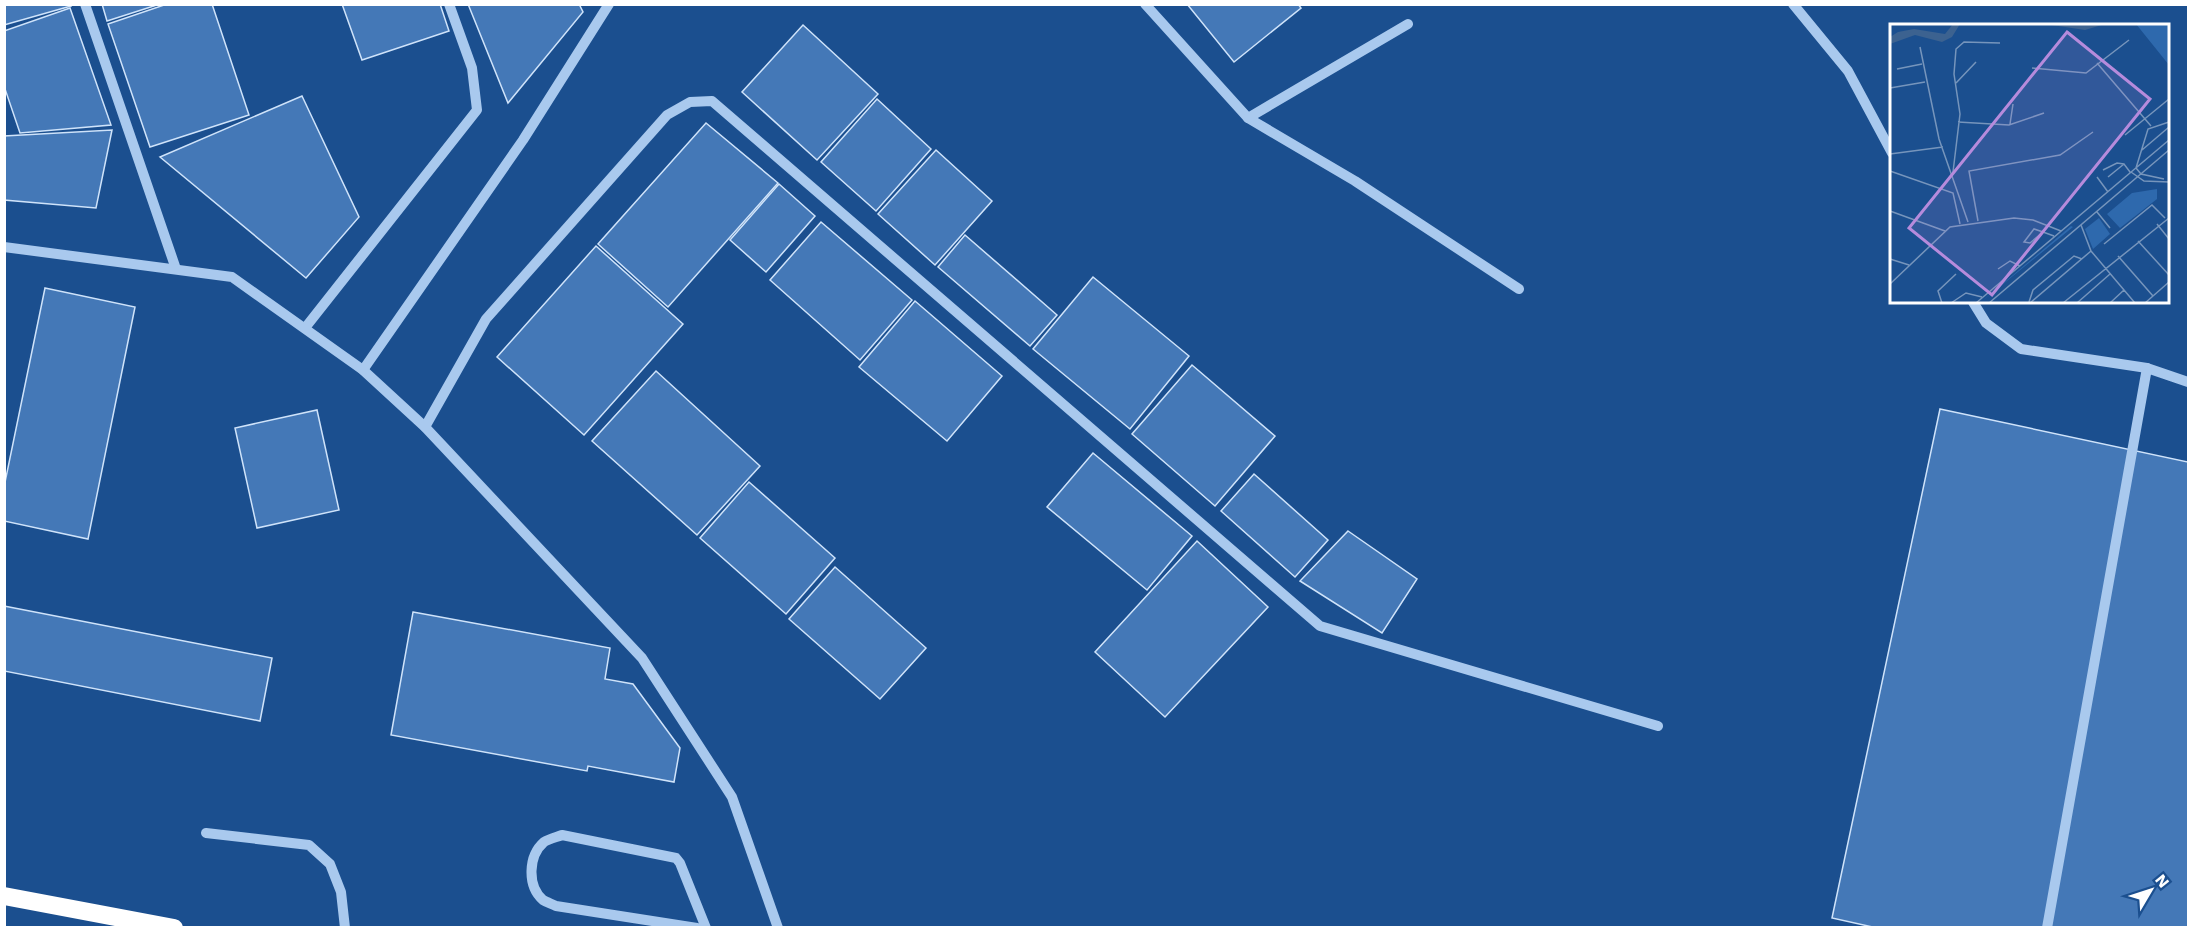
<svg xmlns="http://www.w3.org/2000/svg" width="2193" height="932" font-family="'Work Sans',sans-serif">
  <rect width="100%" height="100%" fill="#1b4f8f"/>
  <g fill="#4478b7" stroke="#cfe3fa" stroke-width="1.5">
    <polygon points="4,4 70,4 71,6 4,25"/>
    <polygon points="102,4 160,4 107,21"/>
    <polygon points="167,4 212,4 249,115 150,147 108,24"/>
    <polygon points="342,4 440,4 449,31 362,60"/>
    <polygon points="468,4 579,4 583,12 508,103"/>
    <polygon points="1187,4 1298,4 1301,8 1234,62"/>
    <polygon points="70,8 111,125 20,133 4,86 4,31"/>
    <polygon points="803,25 878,94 817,160 742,92"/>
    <polygon points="302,96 359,217 306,278 160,157"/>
    <polygon points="877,99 931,149 876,211 821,162"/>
    <polygon points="706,123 778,183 668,307 598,244"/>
    <polygon points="112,130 96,208 4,200 4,136"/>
    <polygon points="936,150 992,201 935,265 878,214"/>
    <polygon points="779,184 815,216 766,272 730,240"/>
    <polygon points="821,222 912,300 860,360 770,280"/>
    <polygon points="965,235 1057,315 1030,346 938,267"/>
    <polygon points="596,246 683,324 584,435 497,357"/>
    <polygon points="1093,277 1189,356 1130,429 1033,349"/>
    <polygon points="45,288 135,307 88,539 4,521 4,487"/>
    <polygon points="915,301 1002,376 947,441 859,367"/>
    <polygon points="1192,365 1275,436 1215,506 1132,434"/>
    <polygon points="656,371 760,466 697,535 592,441"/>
    <polygon points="1940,409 2188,462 2188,928 1877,928 1832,918"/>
    <polygon points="317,410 339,510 257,528 235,428"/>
    <polygon points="1093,453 1192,536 1147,590 1047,507"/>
    <polygon points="1254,474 1328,540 1295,577 1221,511"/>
    <polygon points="749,482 835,558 786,614 700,538"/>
    <polygon points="1348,531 1417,579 1382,633 1300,581"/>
    <polygon points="1197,541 1268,607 1165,717 1095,652"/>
    <polygon points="835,567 926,648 880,699 789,619"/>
    <polygon points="4,606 272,658 260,721 4,671"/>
    <polygon points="413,612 610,648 605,679 633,684 680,748 674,782 588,766 587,771 391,735"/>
  </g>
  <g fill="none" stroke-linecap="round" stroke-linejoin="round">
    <g stroke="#a9c9ee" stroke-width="10">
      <polyline points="85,4 176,269"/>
      <polyline points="1145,4 1248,118 1355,181 1519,289"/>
      <polyline points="1793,4 1848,71 1892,153"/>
      <polyline points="1248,118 1408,24"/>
      <polyline points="4,247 232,277 363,370 425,427 642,658 732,797 778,928"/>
      <polyline points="1973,302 1986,323 2021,349 2147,368 2188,382"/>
      <polyline points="305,328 477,110 472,68 449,4"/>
      <polyline points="363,370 523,140 609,4"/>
      <polyline points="425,427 486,319 667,115 690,102 712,101 1320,626 1658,726"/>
      <polyline points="206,833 309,845 330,864 341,892 345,928"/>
      <path d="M697,928L556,906C552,904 546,902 543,900C527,886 528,856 544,842C549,839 557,837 562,835L676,858L680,863L706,928"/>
      <polyline points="2047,928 2147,368"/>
    </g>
    <polyline stroke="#fff" stroke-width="18" points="4,896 174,928"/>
  </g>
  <g transform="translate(1890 24)">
    <rect width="279" height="279" fill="#1b4f8f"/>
    <path d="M246,0H279V41ZM267,165V175L230,204L217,190L242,169ZM209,194L220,210L203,225L195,205ZM181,202L183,203L90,279Z" fill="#2e69ad"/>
    <path d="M63,0H70L62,13L52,18L25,11L0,20V13L8,8L24,5L55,10ZM155,0H215L195,6Z" fill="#3c6290"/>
    <path fill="none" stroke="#7695bc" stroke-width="1.5" d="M30,23L49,115L78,198M207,39L261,102M142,44L196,49L239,16M7,45L32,40M66,59L86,38M0,64L35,58M68,98L119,101L154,89M120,100L123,80M235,111L279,75M252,126L279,103M0,130L53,123M246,144L258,105L279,98M246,144L251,150L274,155M213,146L227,139L234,140M0,147L63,169L70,200M63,148L70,90L64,50L66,25L74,18L110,19M241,148L254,157L279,158M207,153L218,168M218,153L234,140L240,148M0,187L55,207M207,188L220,204M88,197L79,147L170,131L203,108M267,200L279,215M191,201L201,227L245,279M153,208L140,219L134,218L144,205L153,208L164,212M248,217L279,251M214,220L262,181L275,194M228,232L263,272M0,235L19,241M108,245L120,237L130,242M0,260L60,203L124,194L143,196L171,207M139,278L143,266L184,232L192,235M52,279L48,267L66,250M61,279L76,269L92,273M86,279L279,116M99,279L279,126M140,279L201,227M173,279L279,194M187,279L220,250M220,279L234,266M255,279L279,258"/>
    <path fill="#b68bdc" fill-opacity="0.15" stroke="#b68bdc" stroke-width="3" d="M177,8L260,75L102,271L19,204Z"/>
    <rect width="279" height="279" fill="none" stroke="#fff" stroke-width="3"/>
  </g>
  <rect width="2193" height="932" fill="none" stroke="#ffffff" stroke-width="12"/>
  <g transform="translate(2151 890) rotate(51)" stroke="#1b4f8f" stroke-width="4.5" paint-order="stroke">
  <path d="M0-4.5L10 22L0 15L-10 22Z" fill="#ffffff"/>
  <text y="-9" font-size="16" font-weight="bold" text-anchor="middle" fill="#ffffff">N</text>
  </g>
</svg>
